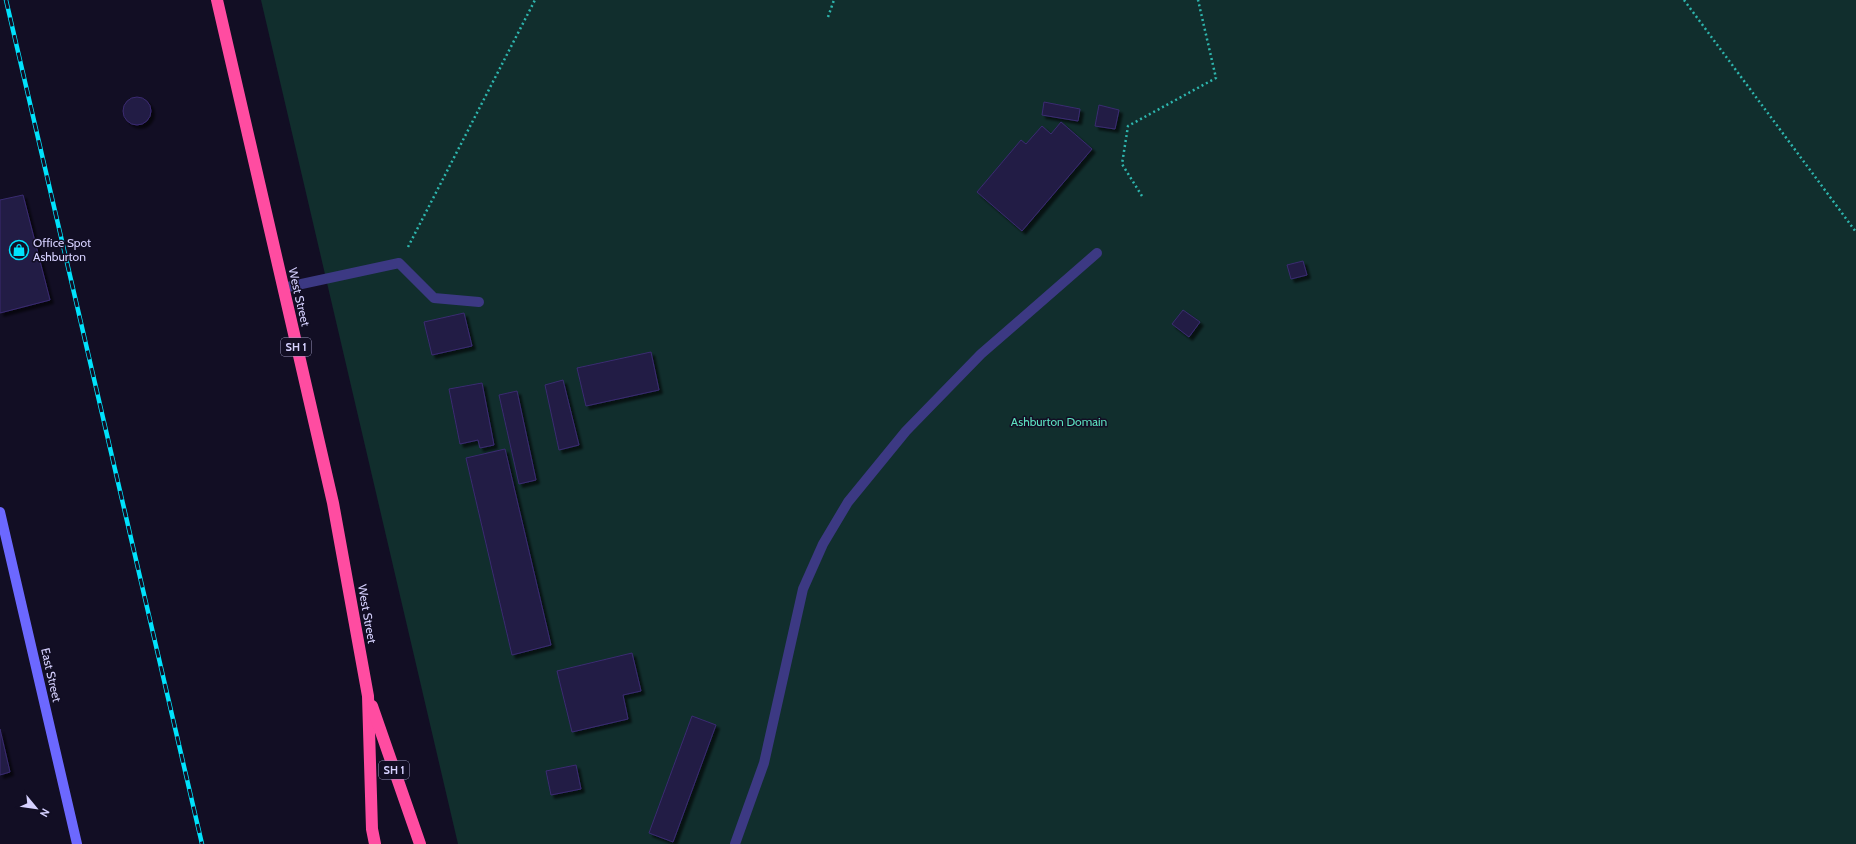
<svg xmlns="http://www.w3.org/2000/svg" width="1856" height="844" font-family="Cabin,sans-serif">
  <defs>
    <filter id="shadow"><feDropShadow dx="3.5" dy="3.5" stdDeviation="1" flood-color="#0009"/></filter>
  </defs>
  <rect width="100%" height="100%" fill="#120e24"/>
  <polygon fill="#112e2d" points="261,0 1856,0 1856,844 458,844"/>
  <g fill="#231a45" stroke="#3a2c71" filter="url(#shadow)">
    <circle cx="137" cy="111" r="14"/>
    <polygon points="1044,102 1080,109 1078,121 1042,115"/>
    <polygon points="1099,105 1119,110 1115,129 1095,126"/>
    <polygon points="1061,122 1092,149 1022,231 977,192 1021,140 1026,144 1042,126 1051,134"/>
    <polygon points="23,195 50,300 0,313 0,200"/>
    <polygon points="1303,261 1307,275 1291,279 1287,265"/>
    <polygon points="1183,310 1200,322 1189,337 1172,324"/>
    <polygon points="464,313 472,346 432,355 424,322"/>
    <polygon points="651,352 659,390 586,406 577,368"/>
    <polygon points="563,380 579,445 559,450 545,385"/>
    <polygon points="482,383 494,445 480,448 478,440 460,444 449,389"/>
    <polygon points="517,391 536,480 519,484 499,395"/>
    <polygon points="505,449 551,645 512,655 466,458"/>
    <polygon points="632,653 641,691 623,695 628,719 572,732 557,671"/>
    <polygon points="692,716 716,725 673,842 649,833"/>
    <polygon points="0,729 10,772 0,775"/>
    <polygon points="576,765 581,789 551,795 546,771"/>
  </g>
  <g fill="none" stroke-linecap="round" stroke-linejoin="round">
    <g stroke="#2eb6ae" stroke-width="2.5" stroke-dasharray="2 3" stroke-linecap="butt">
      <polyline points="1684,0 1856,232"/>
      <polyline points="828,17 834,0"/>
      <polyline points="1142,196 1122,164 1128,126 1216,78 1198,0"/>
      <polyline points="408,247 535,0"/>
    </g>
    <g stroke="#3c3983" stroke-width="10">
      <polyline points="283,288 399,263 434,298 479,302"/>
      <polyline points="735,844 764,763 803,589 823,544 848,502 906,431 981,354 1097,253"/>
    </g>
    <polyline stroke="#6c68ff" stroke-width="10" points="0,512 77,844"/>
    <g stroke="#ff4ca1" stroke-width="12">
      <polyline points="217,0 333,503 368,696 372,829 375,844"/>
      <polyline points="372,706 420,844"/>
    </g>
    <defs>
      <polyline id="rail" points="6,0 202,844"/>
    </defs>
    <use href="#rail" stroke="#00e2fc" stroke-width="4.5"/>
    <use href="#rail" stroke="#120e24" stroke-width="3" stroke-dasharray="9" stroke-linecap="butt"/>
  </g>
  <defs>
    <symbol id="shop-ring" viewBox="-11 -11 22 22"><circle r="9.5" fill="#120e24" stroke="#00e2fc" stroke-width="1.5"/><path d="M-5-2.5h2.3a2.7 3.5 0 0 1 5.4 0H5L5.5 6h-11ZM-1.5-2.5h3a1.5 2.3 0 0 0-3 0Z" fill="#00e2fc"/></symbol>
  </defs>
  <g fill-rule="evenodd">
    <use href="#shop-ring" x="8" y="239" width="22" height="22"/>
  </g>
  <g text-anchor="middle" stroke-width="3" stroke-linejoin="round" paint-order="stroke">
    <g fill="#120e24" stroke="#9b96bd" stroke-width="1">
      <rect x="281" y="338" width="30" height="18" rx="3"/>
      <rect x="379" y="761" width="30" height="18" rx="3"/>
    </g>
    <g font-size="11" font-weight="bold" fill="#d6d1ff">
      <text x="296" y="351">SH 1</text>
      <text x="394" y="774">SH 1</text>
    </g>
    <g font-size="12" fill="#d6d1ff" stroke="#120e24" text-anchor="start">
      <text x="33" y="247">Office Spot<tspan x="33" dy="14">Ashburton</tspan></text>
    </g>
    <g font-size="12" fill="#d6d1ff" stroke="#120e24">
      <text transform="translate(299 297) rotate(77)" y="4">West Street</text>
      <text transform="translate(367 614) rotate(80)" y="4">West Street</text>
      <text transform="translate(51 675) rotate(77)" y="4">East Street</text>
    </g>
    <g font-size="12" fill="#5ce0bf" stroke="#120e24">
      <text x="1059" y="426">Ashburton Domain</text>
    </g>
  </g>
  <g transform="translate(36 808) rotate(119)" stroke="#120e24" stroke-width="3" paint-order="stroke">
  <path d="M0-3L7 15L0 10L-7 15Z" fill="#d6d1ff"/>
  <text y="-6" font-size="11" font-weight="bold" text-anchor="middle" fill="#d6d1ff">N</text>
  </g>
</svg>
